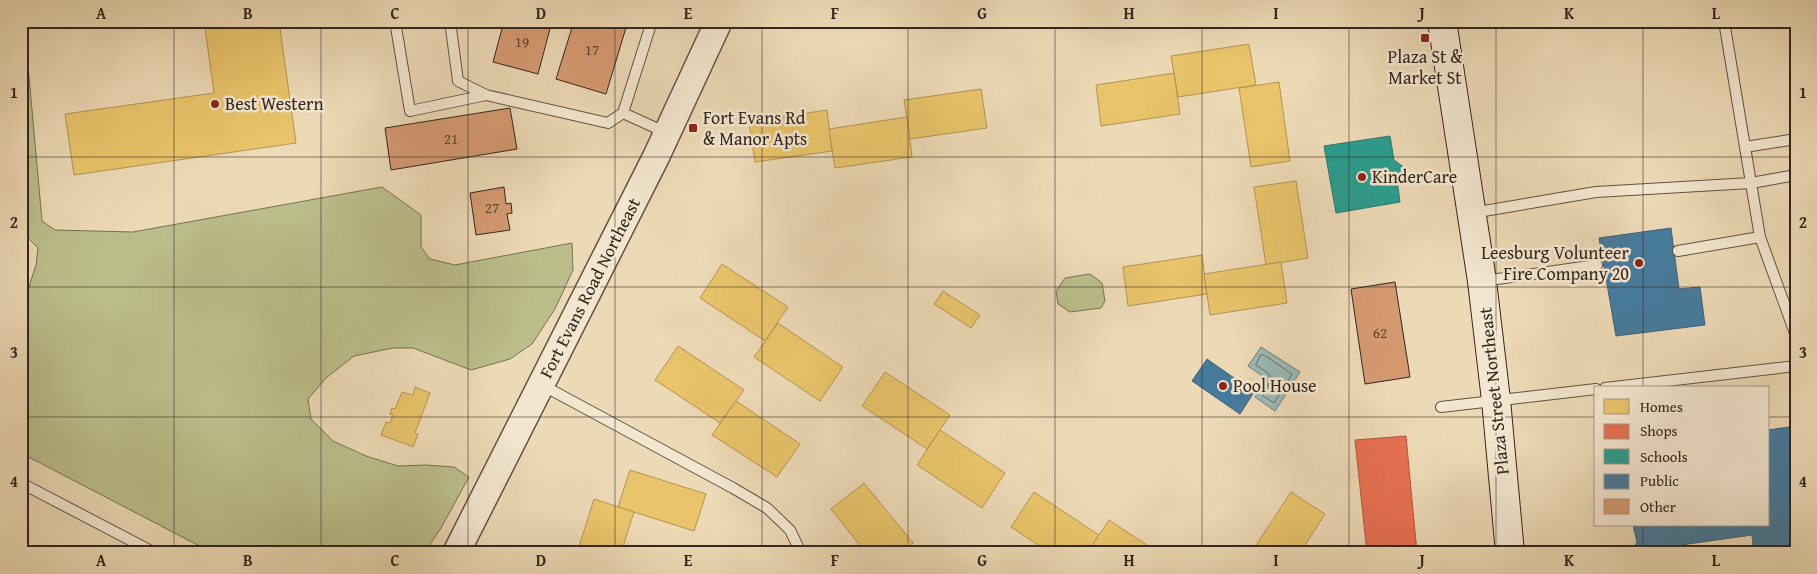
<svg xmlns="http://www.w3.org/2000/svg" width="1817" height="574" font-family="'Gentium Book Plus',serif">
  <rect width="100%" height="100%" fill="#ecd9b5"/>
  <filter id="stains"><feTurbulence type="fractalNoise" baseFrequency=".004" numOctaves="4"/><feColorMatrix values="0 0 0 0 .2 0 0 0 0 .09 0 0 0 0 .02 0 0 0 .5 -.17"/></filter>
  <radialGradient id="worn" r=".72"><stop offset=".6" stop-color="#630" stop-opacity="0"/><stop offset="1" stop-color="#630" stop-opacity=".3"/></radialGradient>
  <g fill="#bbbe8b" stroke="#767256">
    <polygon points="21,21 24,21 42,221 55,230 133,232 382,187 421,215 421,247 430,259 455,265 572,243 573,270 555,309 532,344 510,359 471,370 413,348 393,348 354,356 326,378 308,399 311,419 333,441 366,456 398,466 426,465 454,467 469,477 441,528 424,553 213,553 21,453 21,311 36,265 38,248 26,236 21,237"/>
    <polygon points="1090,274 1102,283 1105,301 1101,308 1070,312 1058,304 1056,291 1065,278"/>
  </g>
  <polygon fill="#9ab9b5" stroke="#707e79" points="1261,347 1300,372 1275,411 1255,397 1267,379 1248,366"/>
  <g fill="#e9c46a" stroke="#b29554">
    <polygon points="204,21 279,21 296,143 74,175 65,114 214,93"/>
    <polygon points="1249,44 1256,85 1178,97 1171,56"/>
    <polygon points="1174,73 1180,114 1101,126 1096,85"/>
    <polygon points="1279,82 1290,161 1251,167 1239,88"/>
    <polygon points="981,89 987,128 910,139 904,100"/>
    <polygon points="827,110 832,151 755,162 749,122"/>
    <polygon points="907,117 912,157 835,168 829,129"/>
    <polygon points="1296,181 1308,258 1266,265 1254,187"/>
    <polygon points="1202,255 1207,294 1128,306 1123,267"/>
    <polygon points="1281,262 1287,303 1210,315 1204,274"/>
    <polygon points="722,264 788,307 765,341 700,298"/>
    <polygon points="943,291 980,315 971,328 934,304"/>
    <polygon points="778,323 843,367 820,401 754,357"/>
    <polygon points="678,346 744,390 720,423 655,380"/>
    <polygon points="885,372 950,415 927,449 862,406"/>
    <polygon points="415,387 430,393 415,433 418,434 413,447 381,435 386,422 390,423 393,415 390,414 392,408 395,409 402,392 413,395"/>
    <polygon points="736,401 800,444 777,477 712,435"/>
    <polygon points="940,430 1005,473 982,508 917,465"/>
    <polygon points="630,470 706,494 694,531 618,507"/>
    <polygon points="864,483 913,543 901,553 866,553 831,509"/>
    <polygon points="1034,492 1099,535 1087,553 1050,553 1011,527"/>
    <polygon points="1291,492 1325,514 1300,553 1251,553"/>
    <polygon points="594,499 634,512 621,553 577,553"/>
    <polygon points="1109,520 1159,553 1087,553"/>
  </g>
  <polygon fill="#e76f51" stroke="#b15942" points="1406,436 1417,553 1367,553 1355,440"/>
  <polygon fill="#2a9d8f" stroke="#2c796e" points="1390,136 1394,160 1406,169 1397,180 1400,202 1336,213 1324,146"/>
  <g fill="#457b9d" stroke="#3f6278">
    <polygon points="1671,228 1679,289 1700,287 1705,325 1616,336 1599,238"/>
    <polygon points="1207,359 1254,392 1240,414 1192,381"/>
    <polygon points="1789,427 1796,464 1796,551 1786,553 1754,553 1752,535 1681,545 1675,553 1634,553 1632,551 1637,542 1633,525 1768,525 1768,430"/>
  </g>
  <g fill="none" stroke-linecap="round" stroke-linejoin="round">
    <polygon stroke="#66706a" stroke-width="1" points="1261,355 1264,355 1292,374 1274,403 1263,396 1271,379 1269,374 1256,365"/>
  </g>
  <g fill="#d59970" stroke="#322620">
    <polygon points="504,21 552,21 538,74 493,62"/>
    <polygon points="574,21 628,21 606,94 556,79"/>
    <polygon points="510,108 517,149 391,170 385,128"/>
    <polygon points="504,187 506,204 511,203 512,213 507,214 510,230 476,235 470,193"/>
    <polygon points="1395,282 1410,377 1365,384 1351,289"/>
  </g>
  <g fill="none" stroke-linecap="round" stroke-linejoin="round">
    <defs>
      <g id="service">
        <polyline points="395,21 410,111 486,95 608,123 623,113"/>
        <polyline points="450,21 458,81 486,95"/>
        <polyline points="652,21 623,113 667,133"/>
        <polyline points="1724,21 1760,237"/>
        <polyline points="1745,147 1796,139"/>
        <polyline points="1472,213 1596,192 1751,183 1796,175"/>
        <polyline points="1678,251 1760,237 1796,336"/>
        <polyline points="1483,281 1597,265"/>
        <polyline points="542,385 733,488 767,508 790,530 801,553"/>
        <polyline points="1605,388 1796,366"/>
        <polyline points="1441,407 1596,389"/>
        <polyline points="21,483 155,553"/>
      </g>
      <polyline id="tertiary" points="456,553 656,157 719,21"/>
      <polyline id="secondary" points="1442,21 1482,281 1496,400 1510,553"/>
    </defs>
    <use href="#service" stroke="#605345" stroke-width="12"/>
    <use href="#tertiary" stroke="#605345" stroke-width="29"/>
    <use href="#secondary" stroke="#322620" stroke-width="30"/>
    <use href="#service" stroke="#f3e6cf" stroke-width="10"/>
    <use href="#tertiary" stroke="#f3e6cf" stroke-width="26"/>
    <use href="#secondary" stroke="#f3e6cf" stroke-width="28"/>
  </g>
  <path fill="none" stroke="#322620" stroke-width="1" stroke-opacity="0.55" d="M174,21V553M321,21V553M468,21V553M615,21V553M762,21V553M908,21V553M1055,21V553M1202,21V553M1349,21V553M1496,21V553M1643,21V388M21,157H1796M21,287H1796M21,417H1596M1768,417H1796M1643,525V553"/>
  <g fill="#8f2418" stroke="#f3e6cf" stroke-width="2">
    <rect x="1420" y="33" width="10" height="10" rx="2.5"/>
    <circle cx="215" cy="104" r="5"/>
    <rect x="688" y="123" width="10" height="10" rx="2.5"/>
    <circle cx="1362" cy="177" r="5"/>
    <circle cx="1639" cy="263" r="5"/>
    <circle cx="1223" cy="386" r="5"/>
  </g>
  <g text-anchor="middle" stroke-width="5" stroke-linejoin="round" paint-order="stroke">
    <g font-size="15" fill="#5b4334">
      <text x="522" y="47">19</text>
      <text x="592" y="55">17</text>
      <text x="451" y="144">21</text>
      <text x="492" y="213">27</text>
      <text x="1380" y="338">62</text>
    </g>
    <g font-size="18" fill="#322620" stroke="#f3e6cf" text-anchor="start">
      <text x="1425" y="63" text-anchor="middle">Plaza St &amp;<tspan x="1425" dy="21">Market St</tspan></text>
      <text x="225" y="110">Best Western</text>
      <text x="703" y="124">Fort Evans Rd<tspan x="703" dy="21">&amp; Manor Apts</tspan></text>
      <text x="1372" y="183">KinderCare</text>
      <text x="1629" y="259" text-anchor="end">Leesburg Volunteer<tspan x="1629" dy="21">Fire Company 20</tspan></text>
      <text x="1233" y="392">Pool House</text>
    </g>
    <g font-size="18" fill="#322620" stroke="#f3e6cf">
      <text transform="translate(590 288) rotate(-63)" y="6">Fort Evans Road Northeast</text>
      <text transform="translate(1494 391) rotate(-96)" y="6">Plaza Street Northeast</text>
    </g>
  </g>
  <rect width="1817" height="574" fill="none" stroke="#ecd9b5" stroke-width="55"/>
  <rect x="1594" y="386" width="175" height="140" fill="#f3e6cf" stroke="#a69989"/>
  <rect x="1604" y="399" width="25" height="15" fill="#e9c46a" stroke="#a69989"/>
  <text x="1640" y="412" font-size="15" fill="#322620">Homes</text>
  <rect x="1604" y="424" width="25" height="15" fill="#e76f51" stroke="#a69989"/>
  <text x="1640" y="436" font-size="15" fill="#322620">Shops</text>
  <rect x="1604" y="449" width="25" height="15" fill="#2a9d8f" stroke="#a69989"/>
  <text x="1640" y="462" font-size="15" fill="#322620">Schools</text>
  <rect x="1604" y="474" width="25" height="15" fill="#457b9d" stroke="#a69989"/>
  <text x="1640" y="486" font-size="15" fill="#322620">Public</text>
  <rect x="1604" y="499" width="25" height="15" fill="#d59970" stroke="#a69989"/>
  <text x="1640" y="512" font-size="15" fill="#322620">Other</text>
  <rect x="28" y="28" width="1762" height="518" fill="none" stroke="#322620" stroke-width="2"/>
  <g font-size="16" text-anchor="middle" font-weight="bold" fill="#322620">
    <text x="101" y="19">A</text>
    <text x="248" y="19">B</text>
    <text x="395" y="19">C</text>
    <text x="541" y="19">D</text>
    <text x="688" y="19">E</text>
    <text x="835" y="19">F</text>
    <text x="982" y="19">G</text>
    <text x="1129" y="19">H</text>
    <text x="1276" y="19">I</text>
    <text x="1422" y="19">J</text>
    <text x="1569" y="19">K</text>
    <text x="1716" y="19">L</text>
    <text x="14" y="98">1</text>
    <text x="1803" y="98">1</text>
    <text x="14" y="228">2</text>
    <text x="1803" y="228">2</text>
    <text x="14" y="358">3</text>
    <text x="1803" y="358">3</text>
    <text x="14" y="487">4</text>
    <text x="1803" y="487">4</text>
    <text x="101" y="566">A</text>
    <text x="248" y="566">B</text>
    <text x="395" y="566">C</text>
    <text x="541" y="566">D</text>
    <text x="688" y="566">E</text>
    <text x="835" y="566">F</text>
    <text x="982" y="566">G</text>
    <text x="1129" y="566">H</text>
    <text x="1276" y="566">I</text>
    <text x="1422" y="566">J</text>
    <text x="1569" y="566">K</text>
    <text x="1716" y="566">L</text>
  </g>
  <rect width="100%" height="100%" filter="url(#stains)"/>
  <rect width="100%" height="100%" fill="url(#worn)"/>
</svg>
